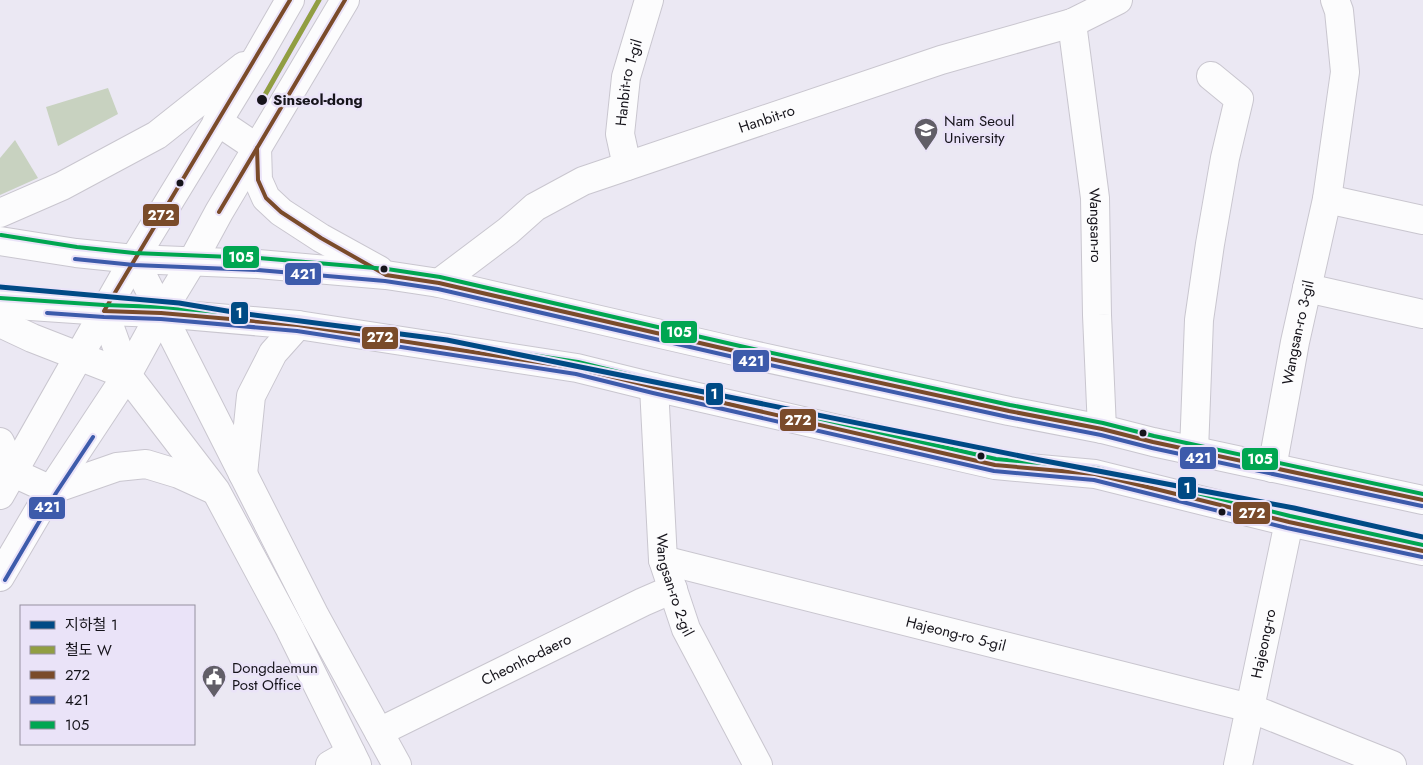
<svg xmlns="http://www.w3.org/2000/svg" width="1423" height="765" font-family="Jost,'Noto Sans KR',sans-serif">
  <rect width="100%" height="100%" fill="#ebe8f3"/>
  <g fill="#c8d2c0">
    <polygon points="108,88 118,114 58,146 46,107"/>
    <polygon points="15,140 38,178 0,195 0,158"/>
  </g>
  <g fill="none" stroke-linecap="round" stroke-linejoin="round">
    <defs>
      <g id="minor">
        <path id="s1" d="M1072,23L1095,198L1097,315L1102,429"/>
        <path id="s2" d="M627,166L620,134L626,77L649,0"/>
        <polyline points="1327,199 1423,220"/>
        <path id="s3" d="M439,283L508,231L535,207L583,181L941,60L1072,23L1118,0"/>
        <polyline points="1307,288 1423,314"/>
        <path id="s4" d="M654,387L663,560L686,629L758,765"/>
        <polyline points="1194,451 1199,320 1210,244 1225,158 1239,99 1211,76"/>
        <path id="s5" d="M1272,468L1295,342L1327,199L1345,72L1339,11L1335,0"/>
        <path id="s6" d="M663,560L1250,708L1392,765"/>
        <path id="s7" d="M379,732L643,602L673,589"/>
        <polyline points="330,765 351,753"/>
        <path id="s8" d="M1238,765L1289,522"/>
      </g>
      <g id="major">
        <polyline points="217,121 257,148"/>
        <polyline points="257,148 258,180 266,198 281,212 321,238 379,270"/>
        <polyline points="0,213 62,186 157,135 244,66"/>
        <polyline points="0,241 76,253 134,259 258,264 386,275 439,283 739,352 1009,411 1102,429 1153,442 1423,500"/>
        <polyline points="134,259 315,616 397,765"/>
        <polyline points="0,304 104,311 161,313 298,325 577,368 654,387 995,465 1095,474 1289,522 1423,551"/>
        <polyline points="104,311 127,375 216,491 290,629 357,765"/>
        <polyline points="0,323 32,338 127,375"/>
        <polyline points="0,442 14,473 51,490 117,467 146,464 179,474 212,489"/>
        <polyline points="243,474 251,396 273,353 298,325"/>
        <polyline points="0,495 134,259 259,54 290,0"/>
        <polyline points="0,577 51,490 127,375 161,313 192,262 219,212 345,0"/>
      </g>
    </defs>
    <use href="#minor" stroke="#c9c6cf" stroke-width="30"/>
    <use href="#major" stroke="#c9c6cf" stroke-width="30"/>
    <use href="#minor" stroke="#fcfcfd" stroke-width="28"/>
    <use href="#major" stroke="#fcfcfd" stroke-width="28"/>
    <defs>
      <g id="bus-1">
        <polyline points="290,0 104,311 161,313 298,325 577,368 654,387 995,465 1095,474 1289,522 1423,551"/>
        <polyline points="257,148 258,180 266,198 281,212 321,238 386,275 439,283 739,352 1009,411 1102,429 1153,442 1423,500"/>
        <polyline points="219,212 345,0"/>
      </g>
      <g id="bus-2">
        <polyline points="75,259 134,265 258,270 385,281 438,289 738,358 1008,417 1101,435 1152,448 1422,506"/>
        <polyline points="47,313 104,317 161,319 297,331 576,374 653,393 994,471 1094,480 1287,528 1422,557"/>
        <polyline points="5,580 56,493 93,437"/>
      </g>
      <g id="bus-3">
        <polyline points="1,235 77,247 134,253 259,258 387,269 440,277 740,346 1010,405 1103,423 1154,436 1423,494"/>
        <polyline points="0,298 104,305 162,307 299,319 578,362 655,381 996,459 1096,468 1290,516 1423,545"/>
      </g>
    </defs>
    <use href="#bus-1" stroke="#eae3f8" stroke-width="8"/>
    <use href="#bus-2" stroke="#eae3f8" stroke-width="8"/>
    <use href="#bus-3" stroke="#eae3f8" stroke-width="8"/>
    <use href="#bus-1" stroke="#7a4b2a" stroke-width="4"/>
    <use href="#bus-2" stroke="#3d5bab" stroke-width="4"/>
    <use href="#bus-3" stroke="#00a651" stroke-width="4"/>
    <defs>
      <polyline id="rail-1" points="262,100 319,0"/>
    </defs>
    <use href="#rail-1" stroke="#eae3f8" stroke-width="9"/>
    <use href="#rail-1" stroke="#919e43" stroke-width="5"/>
    <defs>
      <polyline id="metro-1" points="0,287 179,303 239,313 447,340 1040,460 1294,508 1423,537"/>
    </defs>
    <use href="#metro-1" stroke="#eae3f8" stroke-width="9"/>
    <use href="#metro-1" stroke="#004a85" stroke-width="5"/>
  </g>
  <defs>
    <symbol id="university-pin" viewBox="-11 -11 22 30"><path d="M0 17L-7.5 6A9.5 9.5 0 1 1 7.5 6Z" fill="#615e67" stroke="#eae3f8"/><path d="M0-5L7-2L0 1L-7-2ZM-4 1L0 2.5L4 1V4Q0 6-4 4Z" fill="#fff"/></symbol>
    <symbol id="civic-pin" viewBox="-11 -11 22 30"><path d="M0 17L-7.5 6A9.5 9.5 0 1 1 7.5 6Z" fill="#615e67" stroke="#eae3f8"/><path d="M-.6-6.5H3V-4.5H.6V-3L4-1V1h2V6H-6V1h2V-1L-.6-3ZM-1.2 2.5V6h2.4V2.5Z" fill="#fff"/></symbol>
  </defs>
  <g fill-rule="evenodd">
    <use href="#university-pin" x="912" y="116" width="28" height="38"/>
    <use href="#civic-pin" x="200" y="663" width="28" height="38"/>
  </g>
  <g fill="#16141b" stroke="#eae3f8" stroke-width="2">
    <circle cx="262" cy="100" r="6"/>
    <circle cx="180" cy="183" r="4.5"/>
    <circle cx="384" cy="269" r="4.5"/>
    <circle cx="1143" cy="433" r="4.5"/>
    <circle cx="981" cy="456" r="4.5"/>
    <circle cx="1222" cy="512" r="4.5"/>
  </g>
  <g text-anchor="middle" stroke-width="5" stroke-linejoin="round" paint-order="stroke">
    <g font-size="15" fill="#16141b" stroke="#eae3f8">
      <text dy="5" stroke="none"><textPath href="#s2" startOffset="85">Hanbit-ro 1-gil</textPath></text>
      <text dy="5" stroke="none"><textPath href="#s3" startOffset="371">Hanbit-ro</textPath></text>
      <text dy="5" stroke="none"><textPath href="#s1" startOffset="204">Wangsan-ro</textPath></text>
      <text dy="5" stroke="none"><textPath href="#s5" startOffset="138">Wangsan-ro 3-gil</textPath></text>
      <text dy="5" stroke="none"><textPath href="#s4" startOffset="200">Wangsan-ro 2-gil</textPath></text>
      <text dy="5" stroke="none"><textPath href="#s6" startOffset="302">Hajeong-ro 5-gil</textPath></text>
      <text dy="5" stroke="none"><textPath href="#s8" startOffset="124">Hajeong-ro</textPath></text>
      <text dy="5" stroke="none"><textPath href="#s7" startOffset="164">Cheonho-daero</textPath></text>
    </g>
    <g font-size="15" font-weight="bold" fill="#16141b" stroke="#eae3f8" text-anchor="start">
      <text x="273" y="105">Sinseol-dong</text>
    </g>
    <g font-size="15" fill="#16141b" stroke="#eae3f8" text-anchor="start">
      <text x="944" y="126">Nam Seoul<tspan x="944" dy="17">University</tspan></text>
      <text x="232" y="673">Dongdaemun<tspan x="232" dy="17">Post Office</tspan></text>
    </g>
  </g>
  <g stroke="#eae3f8" stroke-width="2">
    <rect x="142" y="203" width="38" height="24" rx="5" fill="#7a4b2a"/>
    <rect x="222" y="245" width="38" height="24" rx="5" fill="#00a651"/>
    <rect x="284" y="262" width="38" height="24" rx="5" fill="#3d5bab"/>
    <rect x="230" y="301" width="19" height="24" rx="5" fill="#004a85"/>
    <rect x="660" y="320" width="38" height="24" rx="5" fill="#00a651"/>
    <rect x="361" y="326" width="38" height="24" rx="5" fill="#7a4b2a"/>
    <rect x="732" y="349" width="38" height="24" rx="5" fill="#3d5bab"/>
    <rect x="705" y="382" width="19" height="24" rx="5" fill="#004a85"/>
    <rect x="779" y="408" width="38" height="24" rx="5" fill="#7a4b2a"/>
    <rect x="1179" y="446" width="38" height="24" rx="5" fill="#3d5bab"/>
    <rect x="1241" y="447" width="38" height="24" rx="5" fill="#00a651"/>
    <rect x="1177" y="476" width="20" height="24" rx="5" fill="#004a85"/>
    <rect x="28" y="496" width="38" height="24" rx="5" fill="#3d5bab"/>
    <rect x="1232" y="501" width="39" height="24" rx="5" fill="#7a4b2a"/>
  </g>
  <g font-size="14" text-anchor="middle" font-weight="bold" fill="#fff">
    <text x="161" y="220">272</text>
    <text x="241" y="262">105</text>
    <text x="303" y="279">421</text>
    <text x="239" y="318">1</text>
    <text x="679" y="337">105</text>
    <text x="380" y="342">272</text>
    <text x="751" y="366">421</text>
    <text x="714" y="399">1</text>
    <text x="798" y="425">272</text>
    <text x="1198" y="463">421</text>
    <text x="1260" y="464">105</text>
    <text x="1187" y="493">1</text>
    <text x="47" y="512">421</text>
    <text x="1252" y="518">272</text>
  </g>
  <rect x="20" y="605" width="175" height="140" fill="#eae3f8" stroke="#9590a0"/>
  <rect x="30" y="621" width="25" height="8" fill="#004a85" stroke="#9590a0"/>
  <text x="65" y="630" font-size="15" fill="#16141b">지하철 1</text>
  <rect x="30" y="646" width="25" height="8" fill="#919e43" stroke="#9590a0"/>
  <text x="65" y="655" font-size="15" fill="#16141b">철도 W</text>
  <rect x="30" y="671" width="25" height="8" fill="#7a4b2a" stroke="#9590a0"/>
  <text x="65" y="680" font-size="15" fill="#16141b">272</text>
  <rect x="30" y="696" width="25" height="8" fill="#3d5bab" stroke="#9590a0"/>
  <text x="65" y="705" font-size="15" fill="#16141b">421</text>
  <rect x="30" y="721" width="25" height="8" fill="#00a651" stroke="#9590a0"/>
  <text x="65" y="730" font-size="15" fill="#16141b">105</text>
</svg>
